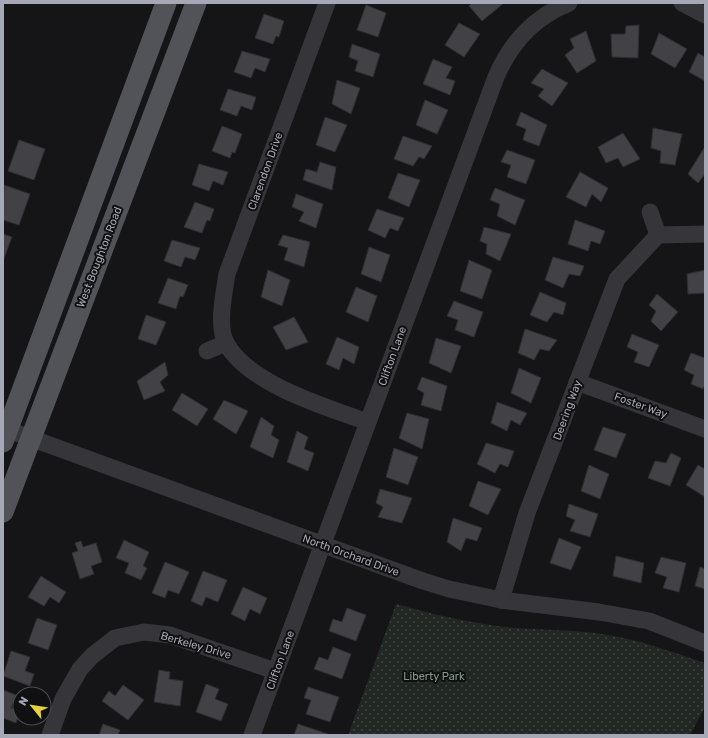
<svg xmlns="http://www.w3.org/2000/svg" width="708" height="738" font-family="Rubik,sans-serif">
  <defs>
    <pattern id="park-dots" width="8" height="8" patternUnits="userSpaceOnUse"><rect width="8" height="8" fill="#212823"/><path d="M2 2h.1M6 6h.1" fill="none" stroke="#3e4441" stroke-width="1.8" stroke-linecap="round"/></pattern>
  </defs>
  <rect width="100%" height="100%" fill="#151416"/>
  <path fill="url(#park-dots)" d="M396,604C435,615 474,624 515,628C546,630 577,630 609,635C642,641 673,652 705,663V707L690,735H348Z"/>
  <g fill="#414146" stroke="#2f2e32">
    <polygon points="472,3 504,3 482,21 469,6"/>
    <polygon points="366,5 386,13 378,37 357,30"/>
    <polygon points="264,14 284,21 279,37 276,36 273,44 255,38"/>
    <polygon points="459,23 480,34 464,57 445,45"/>
    <polygon points="639,25 638,58 612,57 611,34 625,34 626,26"/>
    <polygon points="586,31 596,61 577,73 565,55 574,48 570,39"/>
    <polygon points="659,33 687,49 675,68 651,54"/>
    <polygon points="352,44 380,54 373,77 355,71 358,61 349,57"/>
    <polygon points="242,51 270,59 265,72 255,68 251,78 234,72"/>
    <polygon points="698,53 705,57 705,81 689,72"/>
    <polygon points="433,59 452,67 446,78 455,81 450,95 423,84"/>
    <polygon points="542,69 568,83 552,106 538,96 544,89 531,83"/>
    <polygon points="337,80 360,88 351,114 332,104"/>
    <polygon points="228,89 256,97 252,110 241,106 237,116 220,110"/>
    <polygon points="425,100 448,110 437,134 416,125"/>
    <polygon points="521,112 547,125 539,146 523,140 526,129 516,125"/>
    <polygon points="325,117 347,125 335,152 316,145"/>
    <polygon points="222,126 242,134 235,153 232,152 230,158 212,151"/>
    <polygon points="653,128 682,134 675,165 660,163 661,151 651,148"/>
    <polygon points="623,133 640,159 623,167 618,158 606,163 598,147"/>
    <polygon points="403,136 432,146 424,159 419,157 413,166 394,159"/>
    <polygon points="19,140 45,149 34,180 8,171"/>
    <polygon points="704,148 705,174 698,183 688,174"/>
    <polygon points="507,150 535,160 526,184 507,177 511,165 501,162"/>
    <polygon points="320,162 336,167 332,190 303,180 306,169 317,172"/>
    <polygon points="199,164 228,172 223,185 213,181 209,191 192,185"/>
    <polygon points="580,172 608,188 601,202 592,194 586,207 566,197"/>
    <polygon points="398,173 420,180 409,207 388,198"/>
    <polygon points="4,185 30,194 19,225 3,220"/>
    <polygon points="495,188 525,200 515,225 497,216 500,204 490,200"/>
    <polygon points="296,194 323,204 316,228 299,221 304,212 292,207"/>
    <polygon points="195,202 214,209 210,221 207,220 202,233 184,227"/>
    <polygon points="377,209 404,218 398,231 390,228 385,238 368,230"/>
    <polygon points="575,220 605,231 600,244 591,241 588,251 568,244"/>
    <polygon points="484,227 511,234 500,261 486,254 487,244 480,241"/>
    <polygon points="3,234 12,237 3,261"/>
    <polygon points="283,235 310,242 304,267 284,260 288,248 278,245"/>
    <polygon points="172,240 200,248 195,260 185,257 181,267 164,261"/>
    <polygon points="369,247 390,255 381,282 361,274"/>
    <polygon points="553,257 584,266 580,276 569,274 563,288 545,280"/>
    <polygon points="469,260 492,270 482,299 460,291"/>
    <polygon points="268,270 290,280 282,306 261,297"/>
    <polygon points="705,270 705,293 688,294 687,274"/>
    <polygon points="168,278 188,285 183,297 180,296 176,309 158,303"/>
    <polygon points="356,287 377,296 368,322 346,312"/>
    <polygon points="540,292 566,303 563,315 554,312 547,322 530,315"/>
    <polygon points="657,294 678,312 661,331 651,321 656,311 649,305"/>
    <polygon points="454,301 483,312 474,337 455,330 458,320 447,316"/>
    <polygon points="146,315 166,322 156,345 138,339"/>
    <polygon points="294,317 308,342 286,350 273,327"/>
    <polygon points="525,329 557,340 549,351 540,349 534,360 518,353"/>
    <polygon points="632,334 659,345 649,367 634,362 638,352 627,347"/>
    <polygon points="337,337 359,347 354,364 343,358 339,370 326,364"/>
    <polygon points="436,338 461,346 451,373 429,363"/>
    <polygon points="691,353 705,358 705,384 703,389 691,384 694,375 684,370"/>
    <polygon points="165,362 168,375 160,382 165,391 144,400 137,381"/>
    <polygon points="519,368 541,378 531,403 511,393"/>
    <polygon points="422,377 447,386 441,411 421,405 424,393 417,389"/>
    <polygon points="182,393 208,409 197,426 172,410"/>
    <polygon points="224,400 248,411 236,434 213,419"/>
    <polygon points="497,402 527,413 520,425 511,420 507,431 491,423"/>
    <polygon points="407,413 429,419 422,449 399,438"/>
    <polygon points="261,417 274,426 271,435 279,440 273,458 250,447"/>
    <polygon points="603,427 626,434 616,458 594,450"/>
    <polygon points="297,431 308,437 304,449 314,453 308,471 287,462"/>
    <polygon points="486,443 514,451 508,467 500,464 495,473 477,464"/>
    <polygon points="394,448 418,457 408,485 386,477"/>
    <polygon points="671,453 681,458 670,486 648,478 655,461 666,463"/>
    <polygon points="589,465 609,474 600,499 581,491"/>
    <polygon points="698,465 705,469 705,497 686,485"/>
    <polygon points="478,481 501,489 488,515 469,506"/>
    <polygon points="380,489 412,498 402,523 378,517 383,507 376,503"/>
    <polygon points="569,504 598,514 590,537 570,531 575,520 566,516"/>
    <polygon points="453,518 482,528 477,541 466,538 461,551 447,542"/>
    <polygon points="559,538 581,547 571,570 550,563"/>
    <polygon points="124,540 149,552 143,566 147,568 141,580 125,573 129,563 116,558"/>
    <polygon points="81,541 83,547 96,543 102,562 91,566 94,574 80,579 72,553 78,551 75,543"/>
    <polygon points="616,556 644,563 641,583 613,576"/>
    <polygon points="661,557 686,563 679,592 663,588 667,577 655,573"/>
    <polygon points="165,562 189,572 179,594 168,590 165,598 152,593"/>
    <polygon points="700,567 705,569 705,589 695,586"/>
    <polygon points="203,571 227,580 218,602 206,597 202,606 191,601"/>
    <polygon points="41,576 66,592 59,603 50,597 44,606 28,597"/>
    <polygon points="243,587 267,598 260,614 250,609 245,621 231,614"/>
    <polygon points="347,608 366,615 356,641 329,631 333,619 342,622"/>
    <polygon points="37,618 57,625 48,650 28,643"/>
    <polygon points="333,647 351,654 342,679 314,669 319,657 328,660"/>
    <polygon points="11,651 30,657 25,671 34,674 30,686 3,676"/>
    <polygon points="159,670 170,672 169,679 183,681 180,706 154,702"/>
    <polygon points="206,684 219,689 215,699 228,704 221,721 196,712"/>
    <polygon points="123,685 144,700 128,720 102,701 109,691 115,696"/>
    <polygon points="308,687 339,697 330,722 306,714 311,700 304,698"/>
    <polygon points="3,690 16,695 11,708 20,711 16,723 3,718"/>
    <polygon points="103,724 120,730 118,735 99,735"/>
    <polygon points="298,724 328,734 328,735 294,735"/>
  </g>
  <g fill="none" stroke-linecap="round" stroke-linejoin="round">
    <g stroke="#36353a" stroke-width="17">
      <path d="M327,3L227,274C224,293 217,326 226,343C248,384 326,407 368,422"/>
      <polyline points="682,3 705,15"/>
      <polyline points="650,212 658,235"/>
      <polyline points="658,235 705,234"/>
      <polyline points="207,351 226,343"/>
      <polyline points="577,382 705,429"/>
      <polyline points="3,428 423,581 449,589 501,600 599,612 649,621 705,643"/>
      <polyline points="501,600 527,513 617,279 658,235"/>
      <polyline points="50,735 63,699 80,669 92,656 115,638 144,632 170,635 275,671"/>
      <path d="M252,735L496,77C510,44 534,17 569,3"/>
    </g>
    <g stroke="#525259" stroke-width="21">
      <polyline points="3,442 166,3"/>
      <polyline points="3,512 196,3"/>
    </g>
  </g>
  <g text-anchor="middle" stroke-width="4" stroke-linejoin="round" paint-order="stroke">
    <g font-size="11" fill="#a7a8b5" stroke="#100f11">
      <text transform="translate(265 171) rotate(-70)" y="4">Clarendon Drive</text>
      <text transform="translate(99 257) rotate(-69)" y="4">West Boughton Road</text>
      <text transform="translate(392 356) rotate(-70)" y="4">Clifton Lane</text>
      <text transform="translate(641 405) rotate(20)" y="4">Foster Way</text>
      <text transform="translate(567 410) rotate(-70)" y="4">Deering Way</text>
      <text transform="translate(351 555) rotate(20)" y="4">North Orchard Drive</text>
      <text transform="translate(196 645) rotate(16)" y="4">Berkeley Drive</text>
      <text transform="translate(280 660) rotate(-70)" y="4">Clifton Lane</text>
    </g>
    <g font-size="11" fill="#7f9f89" stroke="#100f11">
      <text x="434" y="680">Liberty Park</text>
    </g>
  </g>
  <rect width="708" height="738" fill="none" stroke="#a7a8b5" stroke-width="8"/>
  <g transform="translate(32 706) rotate(300)"><circle r="19" fill="#100f11" stroke="#4c4c53"/>
  <path d="M0-3L7 15L0 10L-7 15Z" fill="#e4d33e"/>
  <text y="-6" font-size="11" font-weight="bold" text-anchor="middle" fill="#a7a8b5">N</text>
  </g>
</svg>
